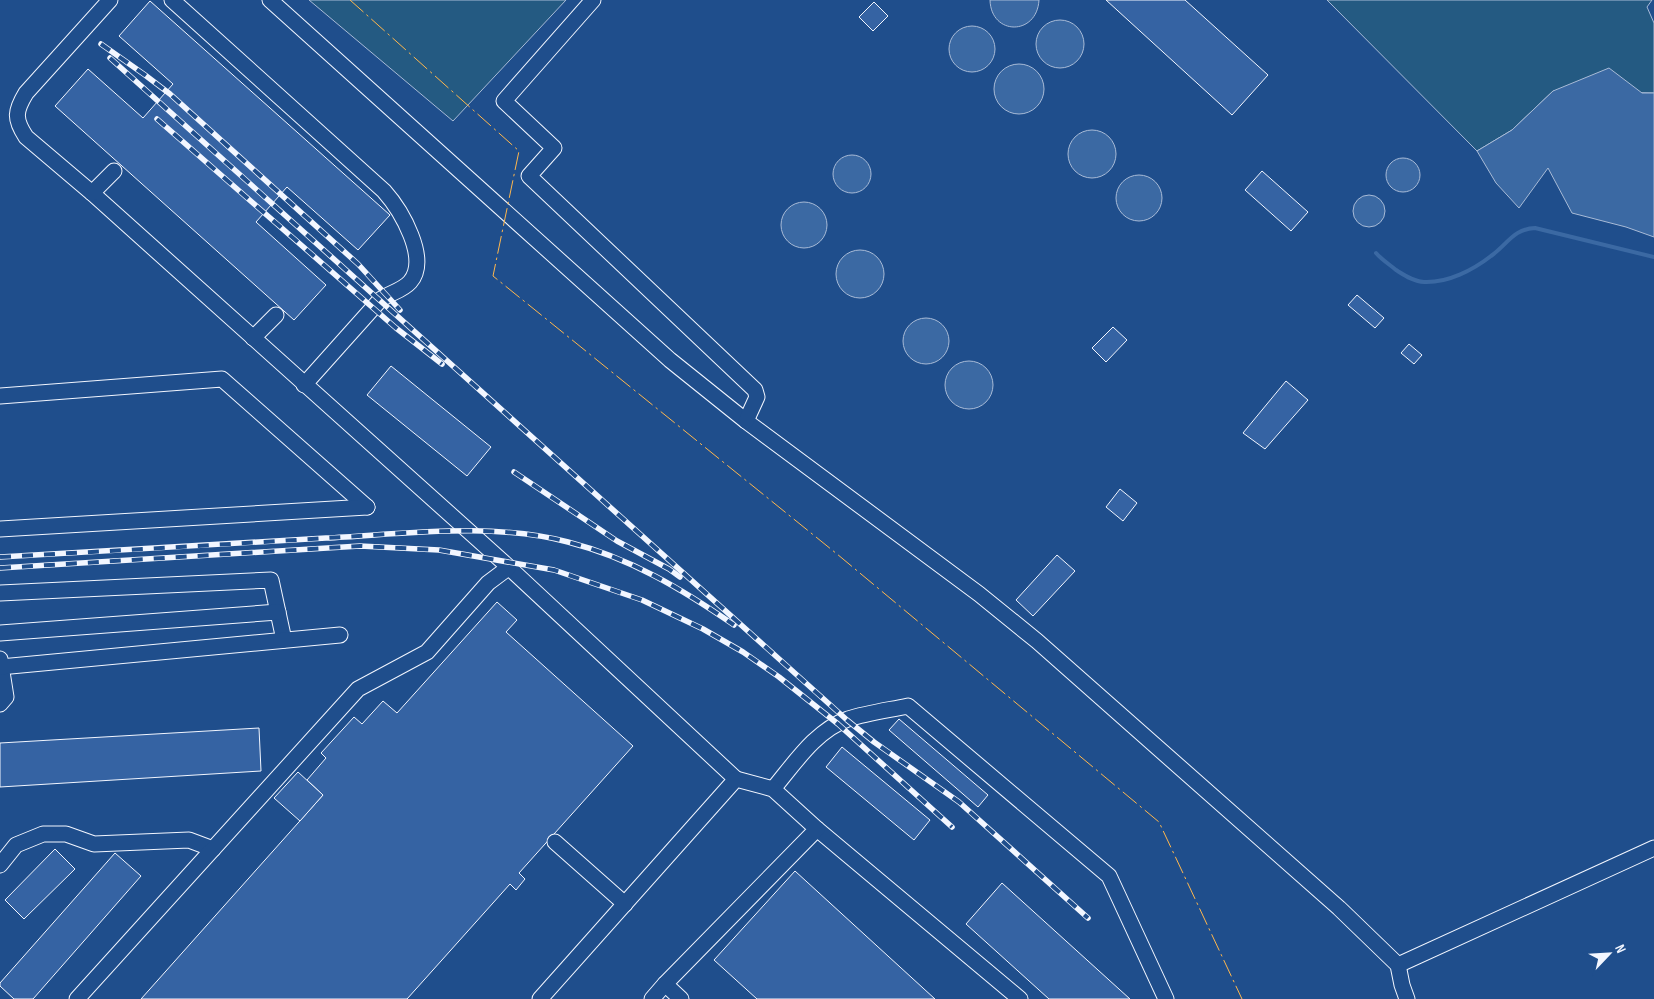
<svg xmlns="http://www.w3.org/2000/svg" width="1654" height="999" font-family="'Sofia Sans Condensed',sans-serif">
  <rect width="100%" height="100%" fill="#1f4e8c"/>
  <g fill="#245a82" stroke="#a8bbd7">
    <polygon points="309,0 566,0 453,121"/>
    <polygon points="1327,0 1652,0 1647,7 1654,23 1654,93 1553,91 1512,130 1477,151"/>
  </g>
  <g fill="#3b69a3" stroke="#a8bbd7">
    <path d="M990,0H1039C1037,36 991,36 990,0Z"/>
    <circle cx="1060" cy="44" r="24"/>
    <circle cx="972" cy="49" r="23"/>
    <circle cx="1019" cy="89" r="25"/>
    <polygon points="1609,68 1642,93 1654,93 1654,237 1626,227 1572,213 1548,168 1519,208 1496,183 1477,151 1512,130 1553,91"/>
    <circle cx="1092" cy="154" r="24"/>
    <circle cx="852" cy="174" r="19"/>
    <circle cx="1403" cy="175" r="17"/>
    <circle cx="1139" cy="198" r="23"/>
    <circle cx="1369" cy="211" r="16"/>
    <circle cx="804" cy="225" r="23"/>
    <circle cx="860" cy="274" r="24"/>
    <circle cx="926" cy="341" r="23"/>
    <circle cx="969" cy="385" r="24"/>
  </g>
  <g fill="none" stroke-linecap="round" stroke-linejoin="round">
    <path stroke="#3b69a3" stroke-width="4" d="M1376,253C1382,260 1389,264 1396,270C1404,275 1414,282 1424,282C1448,283 1473,270 1491,256C1508,244 1513,229 1535,228L1654,257"/>
  </g>
  <g fill="#3563a3" stroke="#f2f6ff">
    <polygon points="1106,0 1185,0 1268,75 1232,115"/>
    <polygon points="150,1 390,215 358,250 287,187 256,222 326,285 294,320 55,106 88,69 143,118 173,84 119,36"/>
    <polygon points="874,2 888,16 873,31 859,17"/>
    <polygon points="1262,171 1308,212 1291,231 1245,190"/>
    <polygon points="1357,295 1384,318 1375,328 1348,305"/>
    <polygon points="1113,327 1127,340 1106,362 1092,348"/>
    <polygon points="1409,344 1422,355 1414,364 1401,353"/>
    <polygon points="391,366 491,447 467,476 367,395"/>
    <polygon points="1286,381 1308,400 1265,449 1243,433"/>
    <polygon points="1120,489 1137,503 1123,521 1106,507"/>
    <polygon points="1057,555 1075,571 1033,616 1016,600"/>
    <polygon points="497,602 517,620 506,632 633,746 519,873 525,879 516,890 510,884 407,999 141,999 323,795 307,780 326,758 321,753 354,717 362,724 383,701 397,713"/>
    <polygon points="899,719 988,795 978,807 889,730"/>
    <polygon points="259,728 261,771 0,787 0,743"/>
    <polygon points="842,747 930,820 914,840 826,767"/>
    <polygon points="298,772 323,795 300,821 274,798"/>
    <polygon points="55,849 75,869 24,919 5,900"/>
    <polygon points="115,853 141,876 33,999 14,999 0,986 0,983"/>
    <polygon points="795,871 935,999 757,999 714,960"/>
    <polygon points="1002,883 1130,999 1049,999 966,924"/>
  </g>
  <g fill="none" stroke-linecap="round" stroke-linejoin="round">
    <defs>
      <g id="minor">
        <path d="M110,0L26,93C15,111 14,119 26,137L92,193L502,561L736,779"/>
        <path d="M172,0L384,191C401,210 430,259 410,282C402,291 389,293 380,300L304,385"/>
        <polyline points="270,0 670,360 746,421 979,594 1037,641 1339,908 1398,965 1402,985 1407,999"/>
        <polyline points="593,0 504,101 554,148 529,176 755,390 757,397 746,421"/>
        <polyline points="92,193 114,171"/>
        <polyline points="253,338 276,315"/>
        <polyline points="0,396 222,379 367,507"/>
        <polyline points="0,529 367,507"/>
        <polyline points="0,593 271,580 284,640"/>
        <polyline points="0,633 278,612"/>
        <polyline points="0,659 6,697 0,704"/>
        <polyline points="0,667 340,635"/>
        <path d="M773,789C794,764 816,730 848,719C867,713 889,710 908,706L1109,876L1166,999"/>
        <polyline points="817,829 1020,999"/>
        <polyline points="555,842 625,904"/>
        <polyline points="0,865 16,845 43,834 66,834 94,844 189,840 213,849"/>
        <polyline points="1398,965 1654,848"/>
        <polyline points="665,984 681,999"/>
        <polyline points="77,999 358,689 427,652 488,583 508,568"/>
        <polyline points="540,999 736,779 773,789 817,829 665,984 652,999"/>
      </g>
    </defs>
    <use href="#minor" stroke="#f2f6ff" stroke-width="17"/>
    <use href="#minor" stroke="#1f4e8c" stroke-width="15"/>
    <defs>
      <g id="rail">
        <polyline points="101,44 145,75 170,94 358,264 400,310"/>
        <polyline points="110,58 847,720 874,742 959,802 1088,918"/>
        <polyline points="157,119 396,328 442,364"/>
        <polyline points="514,472 617,541 669,569 680,577"/>
        <path d="M0,557C109,551 218,545 326,538C404,534 493,522 568,542C630,558 682,589 734,625"/>
        <polyline points="0,568 360,546 439,550 554,570 642,600 703,629 743,652 779,677 838,724 952,827"/>
      </g>
    </defs>
    <use href="#rail" stroke="#f2f6ff" stroke-width="5.5"/>
    <use href="#rail" stroke="#1f4e8c" stroke-width="4" stroke-dasharray="11" stroke-linecap="butt"/>
    <polyline stroke="#ffb74d" stroke-width="1" stroke-dasharray="18 4 2.5 4" stroke-linecap="butt" points="350,0 519,151 493,276 837,554 1159,822 1242,999"/>
  </g>
  <g transform="translate(1609 954) rotate(65)" stroke="#1f4e8c" stroke-width="4" paint-order="stroke">
  <path d="M0-4L9 19L0 12L-9 19Z" fill="#f2f6ff"/>
  <text y="-8" font-size="14" font-weight="bold" text-anchor="middle" fill="#f2f6ff">N</text>
  </g>
</svg>
